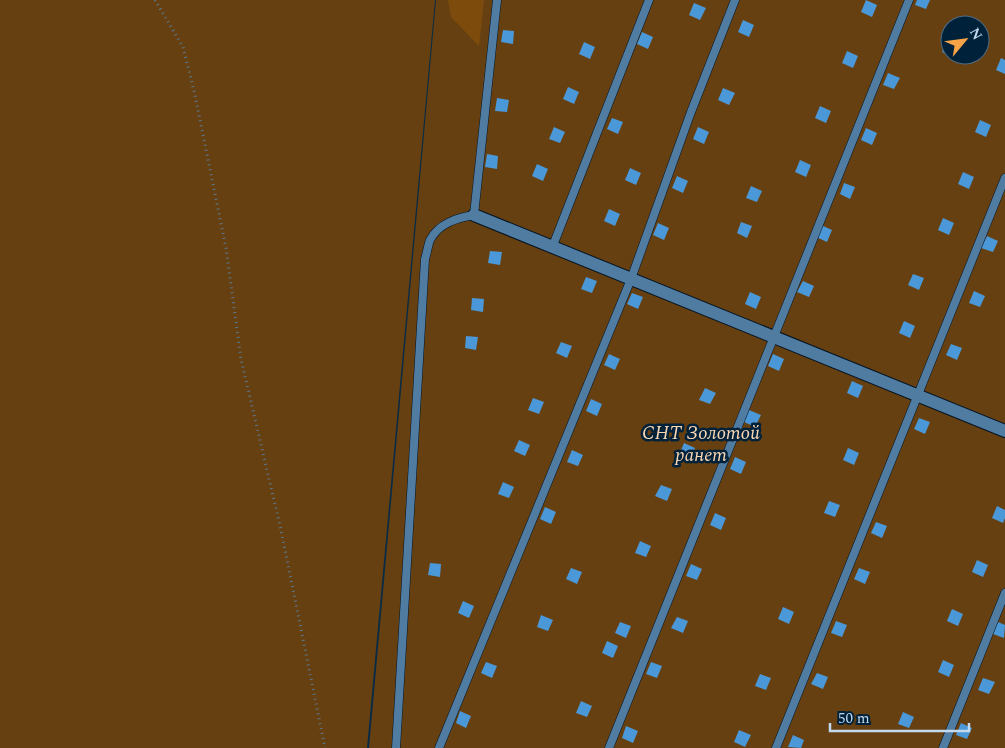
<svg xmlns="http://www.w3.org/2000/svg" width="1005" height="748" font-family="Spectral,serif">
  <rect width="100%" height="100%" fill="#092b45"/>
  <g fill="#674011" fill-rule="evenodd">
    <polygon points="0,0 435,0 367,748 0,748"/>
    <path d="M436,0H1005V748H369ZM950,25H980V55H950Z"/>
  </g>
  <polygon fill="#7d4c0d" points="448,0 484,0 479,46 451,17"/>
  <g fill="#4a98d7">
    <polygon points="866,0 877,5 872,17 861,12"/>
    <polygon points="917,0 930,0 926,9 915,5"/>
    <polygon points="694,3 706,8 700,20 689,15"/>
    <polygon points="743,20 754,25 749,37 738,32"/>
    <polygon points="503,30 514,31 513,44 501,42"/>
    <polygon points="642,32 653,37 648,49 637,44"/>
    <polygon points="947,41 950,42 950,55 954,55 953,57 942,52"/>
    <polygon points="584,42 595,47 590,59 579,54"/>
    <polygon points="847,51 858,56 853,68 842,63"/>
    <polygon points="1001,58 1005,60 1005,74 996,70"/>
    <polygon points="888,73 900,78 894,89 883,85"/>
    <polygon points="568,87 579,92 574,104 563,99"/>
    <polygon points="723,88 735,93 729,105 718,100"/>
    <polygon points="497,98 509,100 507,112 495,111"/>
    <polygon points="820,106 831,111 826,123 815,118"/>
    <polygon points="612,118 623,122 618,134 607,129"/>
    <polygon points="980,120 991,125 986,137 975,132"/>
    <polygon points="554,127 565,132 560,143 549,139"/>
    <polygon points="698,127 709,132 704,144 693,139"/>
    <polygon points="866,128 877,133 872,145 861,140"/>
    <polygon points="487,154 498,156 497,169 485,167"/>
    <polygon points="800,160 811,165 806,177 795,172"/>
    <polygon points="537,164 548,169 543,181 532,176"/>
    <polygon points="630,168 641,173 636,185 625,180"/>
    <polygon points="963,172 974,177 969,189 958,184"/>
    <polygon points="677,176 688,181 683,193 672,188"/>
    <polygon points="844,183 855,187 850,199 840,194"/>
    <polygon points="751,186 762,191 757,202 746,198"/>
    <polygon points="609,209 620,214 615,226 604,221"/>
    <polygon points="943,218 954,223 949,235 938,230"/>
    <polygon points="741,222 752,226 747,238 737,233"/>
    <polygon points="658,223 669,228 664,240 653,235"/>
    <polygon points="821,225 832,230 827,242 816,237"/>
    <polygon points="987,236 998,241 993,252 981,248"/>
    <polygon points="490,251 502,252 500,265 488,263"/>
    <polygon points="913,274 924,278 919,290 908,285"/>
    <polygon points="586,277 597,281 592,293 581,289"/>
    <polygon points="803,281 814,286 809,297 797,292"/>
    <polygon points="974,291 985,296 980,307 969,303"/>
    <polygon points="750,292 761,297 756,309 745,304"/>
    <polygon points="632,293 643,297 638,309 627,304"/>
    <polygon points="472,298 484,299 483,312 471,310"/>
    <polygon points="904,321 915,326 910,338 899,333"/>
    <polygon points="466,336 478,337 476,350 465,348"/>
    <polygon points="561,342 572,346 567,358 556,353"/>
    <polygon points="951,344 962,348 957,360 946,355"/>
    <polygon points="609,354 620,359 615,370 604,365"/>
    <polygon points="773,354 784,359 779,371 768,366"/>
    <polygon points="852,381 863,386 858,398 847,393"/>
    <polygon points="705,388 716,393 710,404 699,400"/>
    <polygon points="533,398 544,402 539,414 528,410"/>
    <polygon points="591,399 602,404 597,416 586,411"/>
    <polygon points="749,410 761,415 755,427 744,422"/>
    <polygon points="919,418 930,422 925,434 914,429"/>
    <polygon points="519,440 530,445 525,456 514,451"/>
    <polygon points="684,443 695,448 690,459 679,455"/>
    <polygon points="848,448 859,453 854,465 843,460"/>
    <polygon points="572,450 583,455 578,466 567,462"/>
    <polygon points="735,457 746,462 741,474 730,469"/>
    <polygon points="503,482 514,487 509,498 498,494"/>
    <polygon points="661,485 672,489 667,501 655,496"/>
    <polygon points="829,501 840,505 835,517 824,513"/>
    <polygon points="997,506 1005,510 1005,518 1003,523 992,518"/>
    <polygon points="545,507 556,512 551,524 540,519"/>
    <polygon points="715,513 726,518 721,530 710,525"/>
    <polygon points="876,522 887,526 882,538 871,533"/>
    <polygon points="640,541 651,546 646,557 635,553"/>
    <polygon points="977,560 988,565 983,577 972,572"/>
    <polygon points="430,563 441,564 440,577 428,575"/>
    <polygon points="691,564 702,569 697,580 686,576"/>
    <polygon points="571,568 582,572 577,584 566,579"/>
    <polygon points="859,568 870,572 865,584 854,579"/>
    <polygon points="463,601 474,606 469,618 458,613"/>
    <polygon points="783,607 794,612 789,624 778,619"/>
    <polygon points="952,609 963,614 958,626 947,621"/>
    <polygon points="541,615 553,620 548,631 537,627"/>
    <polygon points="677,617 688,621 683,633 671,628"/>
    <polygon points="836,621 847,625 842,637 831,633"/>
    <polygon points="620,622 631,626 626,638 615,633"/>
    <polygon points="998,622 1005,625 1004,638 993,634"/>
    <polygon points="607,641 618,646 613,658 602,653"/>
    <polygon points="943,660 954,665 949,677 938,672"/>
    <polygon points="486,662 497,666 492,678 481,673"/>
    <polygon points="651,662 662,666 657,678 646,674"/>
    <polygon points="817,673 828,677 823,689 811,684"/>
    <polygon points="760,674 771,678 766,690 755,686"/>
    <polygon points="983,678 995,682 989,694 978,690"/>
    <polygon points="581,701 592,706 587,717 576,713"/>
    <polygon points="460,711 471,716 466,728 456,723"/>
    <polygon points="903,712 914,717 909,728 898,724"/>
    <polygon points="961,723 972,728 967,739 956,735"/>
    <polygon points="626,726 638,731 633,743 622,738"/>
    <polygon points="739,730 751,735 745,747 734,742"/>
    <polygon points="793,735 804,740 801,748 788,747"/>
  </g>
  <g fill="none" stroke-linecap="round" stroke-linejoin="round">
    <defs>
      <g id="service">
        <polyline points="552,248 649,0"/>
        <path d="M396,748L425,259C427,253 428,245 430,240C439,223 457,218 474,215L497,0"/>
        <polyline points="439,748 631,279 691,112 735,0"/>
        <polyline points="609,748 909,0"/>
        <polyline points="776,748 1005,178"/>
        <polyline points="943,748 1005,593"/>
      </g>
      <polyline id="minor" points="474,215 1005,431"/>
    </defs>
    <use href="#service" stroke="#001324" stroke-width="9"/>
    <use href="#minor" stroke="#001324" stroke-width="14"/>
    <polyline stroke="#5b7890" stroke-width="3" stroke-dasharray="1 4" stroke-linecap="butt" points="155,0 183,47 195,95 226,248 241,359 281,530 325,748"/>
    <use href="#service" stroke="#507ca1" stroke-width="8"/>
    <use href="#minor" stroke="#507ca1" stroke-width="12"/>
  </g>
  <g text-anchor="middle" stroke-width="5" stroke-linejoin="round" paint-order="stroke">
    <g font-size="19" font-style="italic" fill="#fad6b3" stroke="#00213a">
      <text x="701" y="439">СНТ Золотой<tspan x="701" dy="22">ранет</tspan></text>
    </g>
  </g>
  <g transform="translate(965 40) rotate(61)"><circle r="24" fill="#00213a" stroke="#4e6b82"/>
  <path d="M0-4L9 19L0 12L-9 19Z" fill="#f5a346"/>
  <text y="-8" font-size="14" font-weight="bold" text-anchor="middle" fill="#c2d9ee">N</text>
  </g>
  <path d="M830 723v8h139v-8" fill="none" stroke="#c2d9ee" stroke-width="2.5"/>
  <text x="838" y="723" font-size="15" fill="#c2d9ee" stroke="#00213a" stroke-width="4" paint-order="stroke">50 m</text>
</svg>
